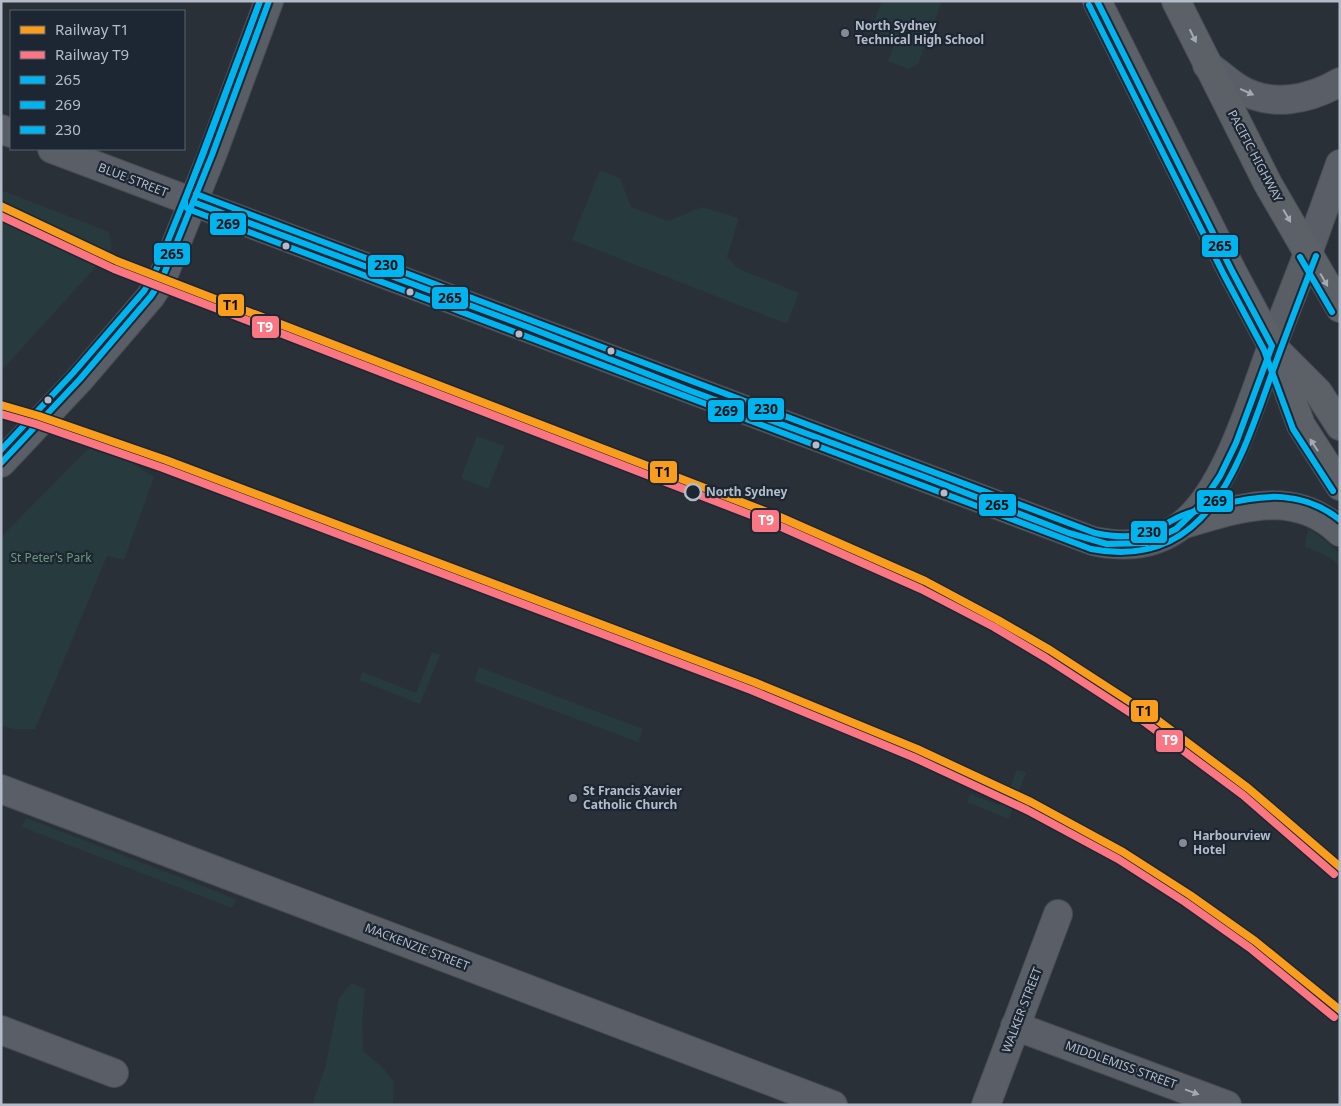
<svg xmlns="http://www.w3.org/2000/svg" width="1341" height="1106" font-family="'Noto Sans',sans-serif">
  <rect width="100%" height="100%" fill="#2a3038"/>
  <g fill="#273a3e">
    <polygon points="882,1 942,1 918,64 909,69 888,61 896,39 871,29"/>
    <polygon points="600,170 620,178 631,207 668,221 702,207 739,218 727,257 737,268 799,293 787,324 572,240"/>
    <polygon points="1,190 109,232 112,249 1,371"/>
    <polygon points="477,436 505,446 488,489 461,478"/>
    <polygon points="97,440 154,477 124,560 107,556 35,729 15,729 1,726 1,537"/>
    <path d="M1308,528L1331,545L1340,555V567C1332,556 1317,552 1305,547Z"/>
    <polygon points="432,652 440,655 420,704 359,680 363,672 416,693"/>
    <polygon points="479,667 643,729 638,742 474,681"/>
    <polygon points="1017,770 1026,772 1009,819 967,802 970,794 998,805 1005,802"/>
    <polygon points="26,818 236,899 232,908 22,827"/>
    <polygon points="351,983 365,989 362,1022 363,1051 381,1066 394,1082 393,1105 312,1105 325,1068 339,999"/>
  </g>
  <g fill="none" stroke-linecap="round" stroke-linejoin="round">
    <defs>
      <g id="minor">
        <polyline points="1,789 833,1105"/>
        <polyline points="1015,1026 1227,1105"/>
        <polyline points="1,1030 114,1073"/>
        <polyline points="986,1105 1058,914"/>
      </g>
      <g id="tertiary">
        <path d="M1207,65C1218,72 1227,81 1238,88C1271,108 1309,100 1340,82"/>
        <polyline points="1,129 11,133"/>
        <polyline points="1308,253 1340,164"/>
        <polyline points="1,463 80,379 151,296 162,279 193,202 52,149"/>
      </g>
      <path id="secondary" d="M269,1L212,155L193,202L1093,541C1125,548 1156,546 1183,524C1226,490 1252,400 1271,349C1283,317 1296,285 1308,253"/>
      <g id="primary">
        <polyline points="1097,1 1232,271 1272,346 1301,425 1340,486"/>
        <polyline points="1176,1 1268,184 1340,308"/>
        <polyline points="1279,353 1318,392 1340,426"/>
        <path d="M1184,524C1238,509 1294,487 1340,532"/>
      </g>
    </defs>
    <use href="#minor" stroke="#484c53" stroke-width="30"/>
    <use href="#tertiary" stroke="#484c53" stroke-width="30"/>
    <use href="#secondary" stroke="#484c53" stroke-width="30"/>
    <use href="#primary" stroke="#484c55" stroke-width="30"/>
    <use href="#minor" stroke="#5a5e66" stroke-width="28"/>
    <use href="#tertiary" stroke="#5a5e66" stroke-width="28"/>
    <use href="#secondary" stroke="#595d64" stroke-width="28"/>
    <use href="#primary" stroke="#5c6168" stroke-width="28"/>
    <defs>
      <g id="bus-1">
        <polyline points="193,202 525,326 691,391 922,476 1069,533 1107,544 1147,543 1176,529 1200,506 1220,476 1236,443 1272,346 1232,271 1097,1"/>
        <polyline points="1,463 80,379 151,296 162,279 212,155 269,1"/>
      </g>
      <g id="bus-2">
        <path d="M260,1L185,200V206L188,209L1091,549C1209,572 1240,462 1272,373C1286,334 1301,295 1316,256"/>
        <polyline points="1089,5 1224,275 1264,350 1293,429 1333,491"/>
        <polyline points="1300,257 1332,312"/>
      </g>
      <g id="bus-3">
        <path d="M196,194L1095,533C1114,537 1134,539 1152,531C1164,526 1174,518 1186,514C1197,510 1209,508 1220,505C1263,494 1303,490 1340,520"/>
        <polyline points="1,450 73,373 144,291 154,275 204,152 260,1"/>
      </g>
    </defs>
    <use href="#bus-1" stroke="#1d2633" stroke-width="10"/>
    <use href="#bus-2" stroke="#1d2633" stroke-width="10"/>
    <use href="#bus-3" stroke="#1d2633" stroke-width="10"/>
    <use href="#bus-1" stroke="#00b5ef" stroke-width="6"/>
    <use href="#bus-2" stroke="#00b5ef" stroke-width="6"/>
    <use href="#bus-3" stroke="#00b5ef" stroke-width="6"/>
    <defs>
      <g id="rail-1">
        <polyline points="1,206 117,261 780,517 925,581 998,620 1050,650 1152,716 1248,788 1340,867"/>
        <polyline points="1,405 39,416 166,460 754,682 917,749 1031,802 1123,852 1190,895 1255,941 1340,1010"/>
      </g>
      <g id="rail-2">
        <polyline points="1,216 114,269 777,525 921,589 994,627 1046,658 1146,723 1243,795 1334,874"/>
        <polyline points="1,414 36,424 163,468 751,690 913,757 1027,810 1118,859 1185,902 1250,948 1334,1017"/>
      </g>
    </defs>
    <use href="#rail-1" stroke="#1d2633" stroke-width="11"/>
    <use href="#rail-2" stroke="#1d2633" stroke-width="11"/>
    <use href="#rail-1" stroke="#f99d1c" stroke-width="8"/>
    <use href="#rail-2" stroke="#fa7682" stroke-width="8"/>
  </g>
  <defs><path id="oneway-solid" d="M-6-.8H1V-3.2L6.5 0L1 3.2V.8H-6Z" transform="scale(1.25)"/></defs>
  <g fill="#a2aab6">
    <use href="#oneway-solid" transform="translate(1193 36) rotate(64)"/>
    <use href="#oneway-solid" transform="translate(1287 216) rotate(60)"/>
    <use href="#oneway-solid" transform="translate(1324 280) rotate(60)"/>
    <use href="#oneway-solid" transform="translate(1314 445) rotate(-123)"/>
  </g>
  <g fill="#a2a9b5">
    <use href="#oneway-solid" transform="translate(1247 92) rotate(24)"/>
    <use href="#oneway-solid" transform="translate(1192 1092) rotate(20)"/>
  </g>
  <g fill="#848b96" stroke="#1d2633" stroke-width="2">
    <circle cx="845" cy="33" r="5"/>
    <circle cx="573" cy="798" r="5"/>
    <circle cx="1183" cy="843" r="5"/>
  </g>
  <g fill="#b4bcc9" stroke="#1d2633" stroke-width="2">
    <circle cx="286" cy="246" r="4.5"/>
    <circle cx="410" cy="292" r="4.5"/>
    <circle cx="519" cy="334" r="4.5"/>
    <circle cx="611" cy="351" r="4.5"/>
    <circle cx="48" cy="400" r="4.5"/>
    <circle cx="816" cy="445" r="4.5"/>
    <circle cx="944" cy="493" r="4.5"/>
  </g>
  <circle fill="#1d2633" stroke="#b4bcc9" stroke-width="2.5" cx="693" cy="492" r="8"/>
  <g text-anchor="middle" stroke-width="4.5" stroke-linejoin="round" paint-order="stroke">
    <g font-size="12" font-weight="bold" fill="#b4bcc9" stroke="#1d2633" text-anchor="start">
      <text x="855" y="30">North Sydney<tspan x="855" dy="14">Technical High School</tspan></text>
      <text x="583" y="795">St Francis Xavier<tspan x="583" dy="14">Catholic Church</tspan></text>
      <text x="1193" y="840">Harbourview<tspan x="1193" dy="14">Hotel</tspan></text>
    </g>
    <g font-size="12" fill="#b4bcc9" stroke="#1d2633">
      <text transform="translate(1255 156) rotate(62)" y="4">PACIFIC HIGHWAY</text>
      <text transform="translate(133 180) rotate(21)" y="4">BLUE STREET</text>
      <text transform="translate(417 947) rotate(21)" y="4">MACKENZIE STREET</text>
      <text transform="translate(1022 1010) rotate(-69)" y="4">WALKER STREET</text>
      <text transform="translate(1121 1065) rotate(20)" y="4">MIDDLEMISS STREET</text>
    </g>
    <g font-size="12" font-weight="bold" fill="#b4bcc9" stroke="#1d2633" text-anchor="start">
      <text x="706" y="496">North Sydney</text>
    </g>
    <g font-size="12" fill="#6b9a76" stroke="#1d2633">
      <text x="51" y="562">St Peter's Park</text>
    </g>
  </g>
  <g stroke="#1d2633" stroke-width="2">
    <rect x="209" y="212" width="38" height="24" rx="5" fill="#00b5ef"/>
    <rect x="1201" y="234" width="38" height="24" rx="5" fill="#00b5ef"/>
    <rect x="153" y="242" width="38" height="24" rx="5" fill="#00b5ef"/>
    <rect x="367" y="254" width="38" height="24" rx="5" fill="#00b5ef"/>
    <rect x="431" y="286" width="38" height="24" rx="5" fill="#00b5ef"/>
    <rect x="217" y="293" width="28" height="24" rx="5" fill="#f99d1c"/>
    <rect x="251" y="315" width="29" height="24" rx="5" fill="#fa7682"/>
    <rect x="747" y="397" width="38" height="24" rx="5" fill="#00b5ef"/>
    <rect x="707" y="399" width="38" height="24" rx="5" fill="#00b5ef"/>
    <rect x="649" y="460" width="29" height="24" rx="5" fill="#f99d1c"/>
    <rect x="1196" y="489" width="38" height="24" rx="5" fill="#00b5ef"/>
    <rect x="978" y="493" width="39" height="24" rx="5" fill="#00b5ef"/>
    <rect x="751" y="509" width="29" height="24" rx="5" fill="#fa7682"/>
    <rect x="1130" y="520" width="38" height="24" rx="5" fill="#00b5ef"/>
    <rect x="1130" y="699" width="29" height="24" rx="5" fill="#f99d1c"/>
    <rect x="1155" y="729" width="29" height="24" rx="5" fill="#fa7682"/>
  </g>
  <g font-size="14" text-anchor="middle" font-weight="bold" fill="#fff">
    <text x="265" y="332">T9</text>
    <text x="766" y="525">T9</text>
    <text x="1170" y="745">T9</text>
  </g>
  <g font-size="14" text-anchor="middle" font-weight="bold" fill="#111">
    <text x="228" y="229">269</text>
    <text x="1220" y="251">265</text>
    <text x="172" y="259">265</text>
    <text x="386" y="270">230</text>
    <text x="450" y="303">265</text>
    <text x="231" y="310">T1</text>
    <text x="766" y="414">230</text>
    <text x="726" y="416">269</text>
    <text x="663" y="477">T1</text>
    <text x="1215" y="506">269</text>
    <text x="997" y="510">265</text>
    <text x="1149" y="537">230</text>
    <text x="1144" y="716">T1</text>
  </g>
  <rect width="1341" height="1106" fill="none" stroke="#b4bcc9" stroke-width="5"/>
  <rect x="10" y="10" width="175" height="140" fill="#1d2633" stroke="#59626f"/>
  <rect x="20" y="26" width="25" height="8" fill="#f99d1c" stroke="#59626f"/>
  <text x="55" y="35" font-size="15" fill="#b4bcc9">Railway T1</text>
  <rect x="20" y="51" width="25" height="8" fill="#fa7682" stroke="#59626f"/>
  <text x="55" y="60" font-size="15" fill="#b4bcc9">Railway T9</text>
  <rect x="20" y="76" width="25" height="8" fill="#00b5ef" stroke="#59626f"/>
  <text x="55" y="85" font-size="15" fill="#b4bcc9">265</text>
  <rect x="20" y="101" width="25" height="8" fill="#00b5ef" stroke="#59626f"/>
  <text x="55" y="110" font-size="15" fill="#b4bcc9">269</text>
  <rect x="20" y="126" width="25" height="8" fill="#00b5ef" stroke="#59626f"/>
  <text x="55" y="135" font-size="15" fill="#b4bcc9">230</text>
</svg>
